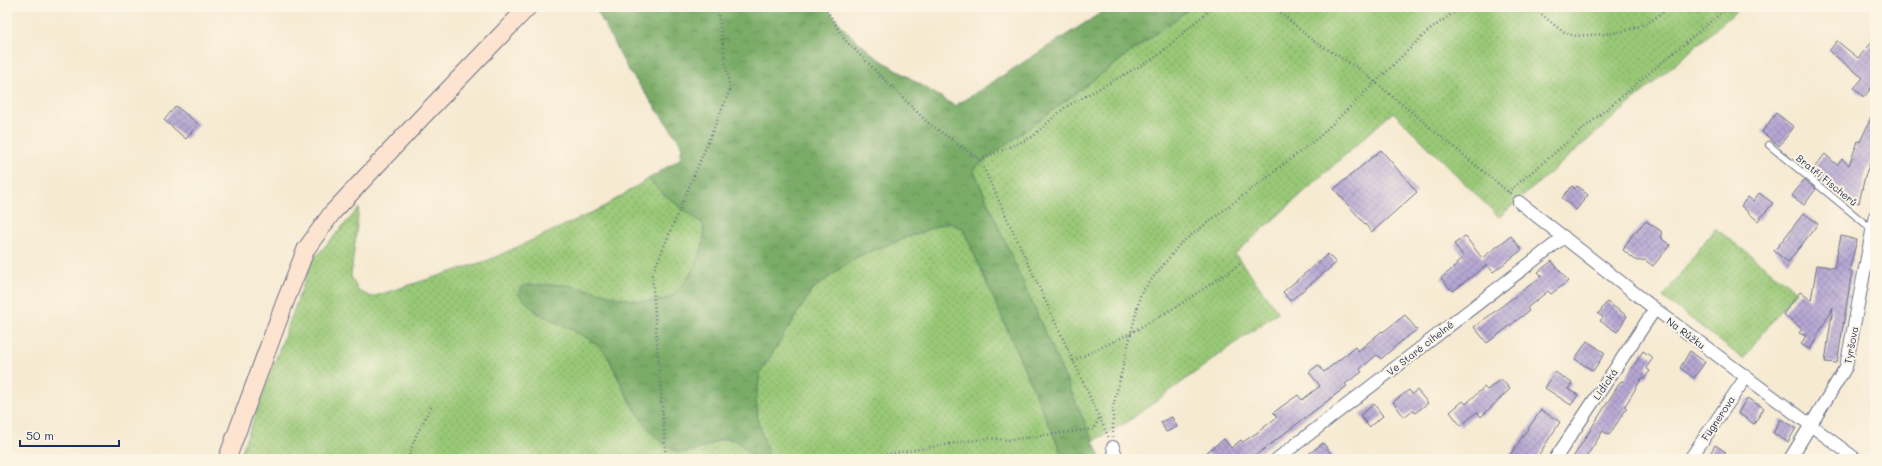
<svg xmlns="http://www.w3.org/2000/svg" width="1882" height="466" font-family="Mali,sans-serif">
  <defs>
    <pattern id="grass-dots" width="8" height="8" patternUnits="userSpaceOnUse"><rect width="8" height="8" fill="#99c876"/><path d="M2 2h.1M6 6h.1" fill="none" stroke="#7ca364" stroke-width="1.8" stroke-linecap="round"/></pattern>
    <pattern id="forest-crowns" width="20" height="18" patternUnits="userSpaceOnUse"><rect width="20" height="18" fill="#7aac67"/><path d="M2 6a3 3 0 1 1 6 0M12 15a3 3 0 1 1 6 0" fill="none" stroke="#638c58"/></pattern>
    <pattern id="building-cross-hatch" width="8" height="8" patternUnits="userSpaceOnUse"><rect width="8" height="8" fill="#b6a6d3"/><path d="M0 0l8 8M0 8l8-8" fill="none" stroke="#9388ae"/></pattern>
  </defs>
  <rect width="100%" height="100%" fill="#fcf5e5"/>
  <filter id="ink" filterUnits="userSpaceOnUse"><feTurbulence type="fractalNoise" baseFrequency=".025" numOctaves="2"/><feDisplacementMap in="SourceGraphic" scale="8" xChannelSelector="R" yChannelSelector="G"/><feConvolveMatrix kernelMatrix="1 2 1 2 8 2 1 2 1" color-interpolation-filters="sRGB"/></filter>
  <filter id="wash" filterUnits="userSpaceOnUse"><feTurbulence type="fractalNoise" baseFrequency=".012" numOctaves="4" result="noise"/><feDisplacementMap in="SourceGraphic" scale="16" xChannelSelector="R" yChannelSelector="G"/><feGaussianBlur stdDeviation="0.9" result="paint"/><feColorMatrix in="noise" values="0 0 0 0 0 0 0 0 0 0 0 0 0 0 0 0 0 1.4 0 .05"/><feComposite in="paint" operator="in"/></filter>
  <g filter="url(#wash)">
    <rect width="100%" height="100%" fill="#f6ead2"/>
    <g fill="url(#grass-dots)" stroke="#5a7c6a">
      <polygon points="1192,7 1741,7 1499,217 1393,112 1235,254 1278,312 1126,423 1093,441 973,169"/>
      <path d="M648,179L662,193L703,224C707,242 702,246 696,262C692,273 678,296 666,299C637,308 599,291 570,286C556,284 542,285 527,285L536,312C555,323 593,336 606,354C611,361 614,371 618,378C631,404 646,432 670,448C694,463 716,433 734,440C740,442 747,451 752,456L754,459H239L312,261L359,208L351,276L358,291L372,297L489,260L602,208Z"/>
      <polygon points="948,222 963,229 1061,452 1059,459 770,459 758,423 756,401 760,373 812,290 856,257"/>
      <polygon points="1715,228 1796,291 1743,359 1663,297"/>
    </g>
    <path fill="url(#forest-crowns)" stroke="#4a6e62" d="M595,7H826L847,32L876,57L955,106L1110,7H1192L973,169L1101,459H1059L1061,452L963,229L948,222L856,257L812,290L760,373L756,401L758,422L770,459H754L752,455C747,451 740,442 734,440C715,433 698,460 673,449C648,438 629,400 618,377C614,370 611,359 605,353C580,325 540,325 518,293L521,287C528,284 535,285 542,285C556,284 569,285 582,288C608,294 639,306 666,299C676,296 692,274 695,265C701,248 707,243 703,224L662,193L648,179L680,159L682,145L627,68Z"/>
    <g id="blocks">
      <g fill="url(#building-cross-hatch)">
        <polygon points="1875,39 1875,83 1864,97 1854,88 1863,78 1829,51 1837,41 1858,58"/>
        <polygon points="176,106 198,124 186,139 164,120"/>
        <polygon points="1875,109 1875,150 1865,176 1859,203 1846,200 1847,194 1842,193 1843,190 1837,189 1824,179 1822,182 1810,173 1825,154 1837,165 1842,159 1849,165 1858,141 1860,142"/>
        <polygon points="1776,113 1794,127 1779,146 1762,132"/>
        <polygon points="1381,150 1417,192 1372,232 1334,189"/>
        <polygon points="1804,180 1816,189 1804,205 1792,196"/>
        <polygon points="1572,186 1575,189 1577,186 1588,195 1576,210 1562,198"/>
        <polygon points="1759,193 1773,203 1758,221 1741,206 1748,197 1753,201"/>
        <polygon points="1804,213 1818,224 1788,262 1774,251"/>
        <polygon points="1646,221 1661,231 1662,239 1670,245 1653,266 1645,260 1637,261 1623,250 1632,235"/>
        <polygon points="1465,236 1482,258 1511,236 1522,250 1493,272 1487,265 1453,291 1451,288 1450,289 1441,278 1457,265 1456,263 1464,257 1454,244"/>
        <polygon points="1841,236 1857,240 1849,271 1852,271 1837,363 1825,362 1833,307 1810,350 1801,344 1806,336 1799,333 1802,329 1783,314 1800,292 1811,300 1817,265 1834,268"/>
        <polygon points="1328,254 1336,263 1290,301 1283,292"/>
        <polygon points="1552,261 1568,281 1551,294 1548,291 1527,308 1529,311 1487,343 1474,327 1542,276 1538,272"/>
        <polygon points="1607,302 1627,316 1617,332 1600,321 1603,317 1598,314"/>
        <polygon points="1405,315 1417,330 1404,339 1381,359 1377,355 1360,369 1362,372 1345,384 1347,386 1251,459 1212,459 1207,452 1224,439 1231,448 1241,440 1243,442 1258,432 1277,417 1273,413 1281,407 1298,395 1302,400 1320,386 1309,372 1318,365 1324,372 1355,347 1358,351 1382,331 1383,332"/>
        <polygon points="1587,341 1605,353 1593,371 1575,359"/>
        <polygon points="1643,351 1653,358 1646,368 1650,371 1644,379 1642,378 1625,406 1627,408 1609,435 1603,431 1585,459 1572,459 1621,381 1623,382"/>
        <polygon points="1690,351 1705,362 1694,378 1680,368"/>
        <polygon points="1555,372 1572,383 1568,389 1578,395 1571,405 1545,388"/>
        <polygon points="1501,379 1510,389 1481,417 1477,412 1461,426 1450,412 1463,401 1466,404 1484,387 1487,390"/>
        <polygon points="1409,390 1412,394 1417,390 1428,403 1415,413 1413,410 1404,417 1393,402"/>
        <polygon points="1747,398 1764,408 1754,424 1738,413"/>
        <polygon points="1374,404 1383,416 1369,427 1360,415"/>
        <polygon points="1541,410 1560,422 1536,459 1507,459"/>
        <polygon points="1172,417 1177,427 1166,432 1161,422"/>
        <polygon points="1781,419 1796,428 1788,442 1773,433"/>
        <polygon points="1323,443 1335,459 1302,459"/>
        <polygon points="1715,445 1726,452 1721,459 1707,459"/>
      </g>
    </g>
  </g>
  <g filter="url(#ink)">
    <use href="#blocks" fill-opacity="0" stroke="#687087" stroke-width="1"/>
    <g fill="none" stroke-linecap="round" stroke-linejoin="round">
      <defs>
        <polyline id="lane" points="1769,145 1873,230"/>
        <g id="street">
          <polyline points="1519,202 1655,309 1856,459"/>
          <polyline points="1113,447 1117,459"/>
          <polyline points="1277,459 1564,237"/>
          <polyline points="1555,459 1655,309"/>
          <polyline points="1690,459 1746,377"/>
          <polyline points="1790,459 1846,367 1875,216"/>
        </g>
        <polyline id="secondary" points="227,459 285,302 306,249 332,213 422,117 528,7"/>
      </defs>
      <use href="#lane" stroke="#687087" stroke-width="8"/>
      <use href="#street" stroke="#687087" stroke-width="14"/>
      <use href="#secondary" stroke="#687087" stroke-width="19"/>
      <g stroke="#687087" stroke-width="2.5" stroke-dasharray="1 3" stroke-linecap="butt">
        <polyline points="825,7 844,39 927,122 980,160 1109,438"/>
        <polyline points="1275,7 1310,39 1358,68 1512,195"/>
        <path d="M1532,7C1545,15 1556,30 1572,35C1577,37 1585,35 1590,35C1620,34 1647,28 1669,7"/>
        <polyline points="980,160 1032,137 1064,108 1156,57 1213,7"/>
        <polyline points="1508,192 1728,7"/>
        <polyline points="1073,361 1131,333 1179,305 1242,263"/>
        <polyline points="1113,437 1113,407 1141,293 1180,244 1319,137 1427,32 1461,7"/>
        <polyline points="408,459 416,436 432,405"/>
        <polyline points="666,459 652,275 730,90 717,7"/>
        <polyline points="875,459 882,455 988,438 1008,440 1094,429 1099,418"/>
      </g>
      <use href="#lane" stroke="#fff" stroke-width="6"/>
      <use href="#street" stroke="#fff" stroke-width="12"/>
      <use href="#secondary" stroke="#fde4d0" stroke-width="17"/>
    </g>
  </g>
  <g text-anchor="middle" stroke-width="4" stroke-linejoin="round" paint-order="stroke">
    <g font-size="10" fill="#1b2f5e" stroke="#fcf5e5">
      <text transform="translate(1827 180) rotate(39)" y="4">Bratří Fischerů</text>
      <text transform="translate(1686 333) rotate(37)" y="4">Na Růžku</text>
      <text transform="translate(1851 345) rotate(-79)" y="4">Tyršova</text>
      <text transform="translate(1420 348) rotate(-38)" y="4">Ve Staré cihelně</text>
      <text transform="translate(1605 384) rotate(-56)" y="4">Lidická</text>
      <text transform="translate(1718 418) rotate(-56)" y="4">Fügnerova</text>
    </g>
  </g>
  <rect width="1882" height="466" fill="none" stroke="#fcf5e5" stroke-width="24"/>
  <path d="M20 440v6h99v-6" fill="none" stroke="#1b2f5e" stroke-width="2"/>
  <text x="26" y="440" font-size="12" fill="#1b2f5e" stroke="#fcf5e5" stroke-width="3" paint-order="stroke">50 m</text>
</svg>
